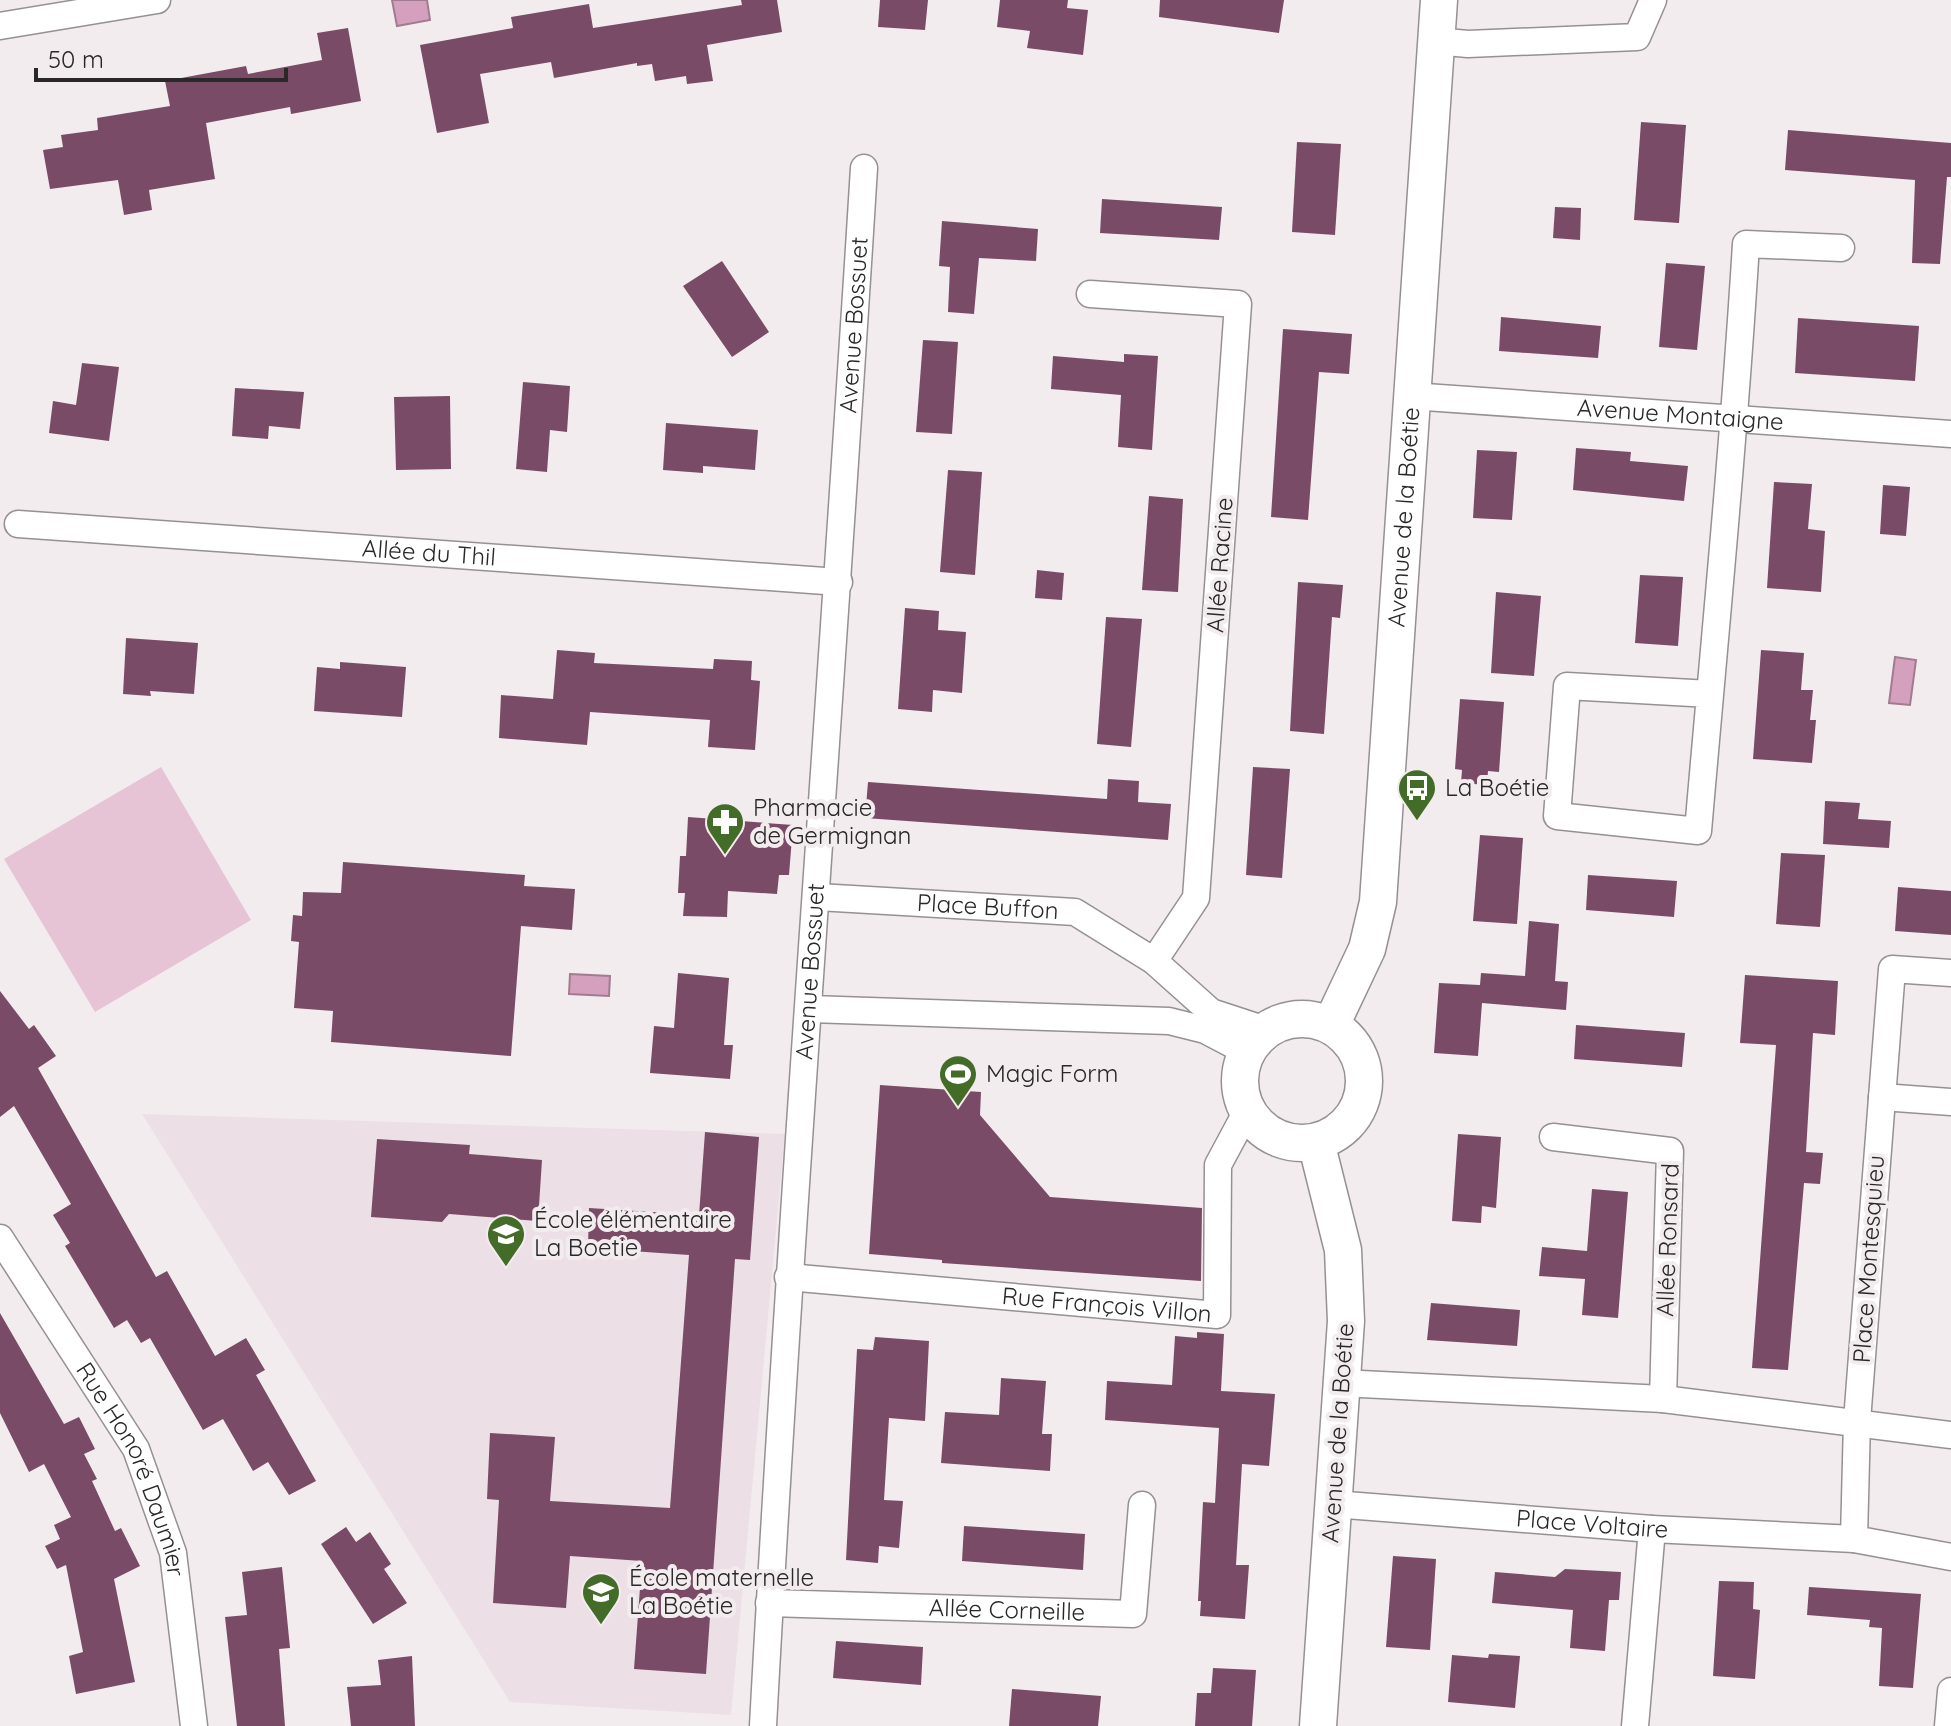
<svg xmlns="http://www.w3.org/2000/svg" width="1951" height="1726" font-family="Quicksand,sans-serif">
  <rect width="100%" height="100%" fill="#f3ecef"/>
  <polygon fill="#eddfe6" points="142,1114 785,1134 731,1715 510,1702"/>
  <polygon fill="#e6c4d6" points="161,767 251,920 95,1012 4,859"/>
  <g fill="#d4a0bd" stroke="#a17c90" stroke-width="2">
    <polygon points="392,0 427,0 430,20 397,26"/>
    <polygon points="1895,657 1916,660 1910,705 1889,703"/>
    <polygon points="570,974 610,976 609,996 569,994"/>
  </g>
  <g fill="#7a4b66">
    <polygon points="741,0 777,0 782,32 707,45 713,81 687,84 686,76 655,81 652,64 637,66 637,63 554,78 551,62 480,74 489,123 437,133 420,45 513,28 511,17 589,4 593,28 742,5"/>
    <polygon points="880,0 928,0 925,30 878,27"/>
    <polygon points="1000,0 1068,0 1067,8 1088,10 1083,55 1027,48 1030,31 997,27"/>
    <polygon points="1160,0 1284,0 1279,33 1159,17"/>
    <polygon points="348,28 361,101 291,114 290,107 206,123 215,179 149,190 152,210 124,215 118,180 50,189 43,150 63,147 61,135 98,130 97,118 170,106 165,81 246,66 248,74 322,60 317,33"/>
    <polygon points="1641,122 1686,125 1679,223 1634,220"/>
    <polygon points="1788,130 1951,143 1951,177 1947,177 1940,264 1912,263 1915,180 1785,170"/>
    <polygon points="1297,142 1341,144 1335,235 1292,232"/>
    <polygon points="1102,199 1222,207 1219,240 1100,233"/>
    <polygon points="1555,207 1581,208 1580,240 1553,238"/>
    <polygon points="942,221 1038,229 1036,261 979,258 974,314 948,312 950,267 939,266"/>
    <polygon points="722,261 769,332 732,357 683,286"/>
    <polygon points="1666,263 1705,266 1697,350 1659,347"/>
    <polygon points="1501,317 1601,326 1598,358 1499,351"/>
    <polygon points="1798,318 1919,326 1915,381 1795,373"/>
    <polygon points="1283,329 1352,334 1349,374 1319,372 1308,520 1271,517"/>
    <polygon points="923,340 958,342 952,434 916,432"/>
    <polygon points="1124,354 1158,356 1152,450 1118,447 1121,395 1051,389 1053,356 1124,362"/>
    <polygon points="82,363 119,367 109,441 49,433 53,401 76,405"/>
    <polygon points="523,382 570,386 567,432 550,430 547,472 516,469"/>
    <polygon points="235,388 304,392 300,429 269,426 268,439 232,436"/>
    <polygon points="450,396 451,469 396,470 394,397"/>
    <polygon points="666,423 758,430 755,470 703,466 703,473 663,470"/>
    <polygon points="1576,448 1631,452 1630,461 1688,466 1684,501 1573,490"/>
    <polygon points="1477,450 1517,452 1512,520 1473,518"/>
    <polygon points="948,470 982,472 975,575 940,572"/>
    <polygon points="1774,482 1812,484 1808,529 1825,531 1821,592 1767,588"/>
    <polygon points="1883,485 1910,487 1906,536 1880,534"/>
    <polygon points="1149,496 1183,499 1178,592 1142,590"/>
    <polygon points="1037,570 1064,573 1062,600 1035,598"/>
    <polygon points="1640,575 1683,577 1678,646 1635,643"/>
    <polygon points="1298,582 1343,585 1340,618 1332,617 1324,734 1290,731"/>
    <polygon points="1496,592 1541,596 1534,676 1491,673"/>
    <polygon points="905,608 939,611 938,630 966,632 962,693 933,690 932,712 898,709"/>
    <polygon points="1106,617 1142,619 1131,747 1097,744"/>
    <polygon points="126,638 198,643 194,694 150,691 151,696 123,694"/>
    <polygon points="557,650 595,653 594,663 713,669 714,659 752,661 751,680 760,681 755,750 708,747 710,720 590,712 587,745 499,738 501,695 553,699"/>
    <polygon points="1761,650 1804,653 1801,690 1813,690 1810,720 1816,720 1812,763 1753,759"/>
    <polygon points="340,662 406,667 402,717 314,711 317,667 340,669"/>
    <polygon points="1460,699 1504,702 1499,772 1488,771 1487,785 1461,783 1462,770 1455,769"/>
    <polygon points="1253,767 1290,769 1282,878 1246,875"/>
    <polygon points="1108,779 1139,781 1138,802 1171,804 1168,840 865,818 868,782 1107,799"/>
    <polygon points="1825,801 1860,803 1858,819 1891,821 1889,848 1823,844"/>
    <polygon points="688,817 793,825 789,875 779,875 777,894 728,891 727,917 683,916 685,893 678,893 680,856 686,856"/>
    <polygon points="1480,835 1523,838 1517,924 1473,921"/>
    <polygon points="1781,853 1825,855 1820,927 1776,924"/>
    <polygon points="343,862 525,875 524,886 575,889 572,930 521,926 511,1056 331,1042 333,1011 294,1008 299,942 291,941 293,915 302,916 303,892 341,893"/>
    <polygon points="1588,875 1677,881 1674,917 1586,910"/>
    <polygon points="1898,887 1951,891 1951,935 1895,931"/>
    <polygon points="1529,921 1559,924 1555,981 1568,982 1566,1010 1482,1003 1478,1056 1434,1053 1439,983 1480,985 1481,973 1525,976"/>
    <polygon points="678,973 729,978 724,1045 733,1045 730,1079 650,1073 654,1026 674,1028"/>
    <polygon points="1745,975 1838,981 1835,1035 1813,1033 1806,1152 1823,1153 1820,1184 1804,1183 1788,1370 1752,1368 1776,1045 1740,1043"/>
    <polygon points="0,991 29,1029 34,1025 56,1056 38,1068 156,1277 167,1271 215,1356 246,1338 265,1370 256,1375 316,1481 289,1495 268,1462 253,1471 223,1419 203,1430 150,1338 141,1343 127,1320 114,1328 65,1246 70,1243 53,1215 71,1204 14,1106 0,1117"/>
    <polygon points="1576,1025 1685,1033 1682,1067 1574,1059"/>
    <polygon points="880,1085 981,1092 980,1115 1050,1197 1202,1208 1201,1281 942,1263 942,1260 869,1254"/>
    <polygon points="705,1132 759,1137 750,1260 735,1259 706,1674 634,1669 642,1561 570,1556 566,1608 493,1603 499,1500 487,1499 490,1433 555,1437 550,1501 670,1508 689,1255 588,1248 589,1208 699,1215"/>
    <polygon points="1458,1134 1501,1137 1496,1208 1482,1206 1481,1223 1452,1221"/>
    <polygon points="377,1139 470,1145 469,1154 542,1160 538,1221 449,1214 442,1222 371,1217"/>
    <polygon points="1592,1189 1628,1192 1618,1318 1582,1315 1585,1279 1539,1276 1542,1247 1587,1251"/>
    <polygon points="1431,1303 1520,1310 1517,1346 1427,1340"/>
    <polygon points="0,1313 64,1424 79,1417 95,1449 84,1454 97,1479 92,1481 115,1531 121,1528 140,1566 114,1579 135,1682 76,1694 69,1656 83,1652 66,1565 57,1569 45,1546 60,1539 54,1525 71,1517 44,1464 29,1472 0,1413"/>
    <polygon points="1197,1332 1224,1334 1221,1391 1275,1394 1269,1466 1242,1464 1236,1565 1249,1565 1245,1619 1200,1616 1201,1601 1198,1601 1203,1502 1215,1503 1219,1428 1105,1420 1107,1381 1172,1385 1175,1336 1197,1338"/>
    <polygon points="875,1337 929,1341 925,1421 889,1418 884,1500 903,1501 899,1548 879,1546 878,1563 846,1560 857,1349 873,1350"/>
    <polygon points="1001,1378 1046,1381 1042,1434 1052,1434 1050,1471 941,1463 945,1412 999,1415"/>
    <polygon points="964,1526 1085,1534 1083,1570 962,1561"/>
    <polygon points="346,1527 356,1542 370,1532 391,1564 384,1569 407,1603 373,1624 321,1544"/>
    <polygon points="1393,1556 1436,1559 1430,1650 1386,1647"/>
    <polygon points="282,1567 290,1648 279,1649 285,1726 237,1726 225,1617 247,1615 242,1572"/>
    <polygon points="1565,1569 1621,1572 1619,1600 1609,1600 1605,1651 1570,1648 1573,1610 1492,1603 1495,1572 1555,1577"/>
    <polygon points="1719,1581 1754,1582 1753,1609 1760,1610 1755,1679 1713,1676"/>
    <polygon points="1809,1587 1921,1594 1913,1688 1879,1686 1882,1628 1869,1627 1870,1620 1807,1615"/>
    <polygon points="836,1641 923,1647 921,1685 833,1678"/>
    <polygon points="1489,1654 1520,1656 1515,1708 1448,1702 1452,1655 1488,1658"/>
    <polygon points="412,1656 415,1726 351,1726 347,1687 381,1685 378,1660"/>
    <polygon points="1213,1668 1256,1670 1252,1726 1195,1726 1197,1693 1211,1693"/>
    <polygon points="1012,1689 1101,1696 1098,1726 1009,1726"/>
  </g>
  <g fill="none" stroke-linecap="round" stroke-linejoin="round">
    <defs>
      <g id="street">
        <polyline points="0,26 157,0"/>
        <polyline points="1435,41 1468,44 1637,37 1653,0"/>
        <polyline points="1090,294 1238,304 1196,898 1154,961"/>
        <path id="s1" d="M1411,396L1951,434"/>
        <path id="s2" d="M18,524L839,582"/>
        <path d="M1710,694L1567,686L1557,816L1698,831C1715,635 1734,440 1746,244L1841,248"/>
        <path id="s3" d="M818,897L1075,912L1154,961L1211,1012L1266,1030"/>
        <polyline points="1951,973 1892,969 1857,1421 1854,1539 1951,1557"/>
        <polyline points="810,1009 1169,1021 1205,1030 1247,1052"/>
        <polyline points="1882,1097 1951,1102"/>
        <polyline points="1553,1137 1670,1151 1663,1399"/>
        <path id="s4" d="M0,1238L136,1449L173,1553L194,1726"/>
        <path id="s5" d="M788,1277L1217,1315L1218,1165L1247,1111"/>
        <polyline points="1341,1383 1663,1399 1951,1435"/>
        <path id="s6" d="M1333,1504L1652,1529L1854,1539"/>
        <path id="s7" d="M769,1603L1133,1614L1142,1505"/>
        <path id="s8" d="M763,1726C791,1206 832,688 864,168"/>
        <polyline points="1635,1726 1652,1529"/>
        <polyline points="1948,1726 1951,1691"/>
      </g>
      <g id="secondary">
        <circle cx="1302" cy="1081" r="62"/>
        <path id="s9" d="M1331,1025L1367,949L1378,902L1439,0"/>
        <polyline points="1316,1142 1343,1250 1346,1321 1318,1726"/>
      </g>
    </defs>
    <use href="#street" stroke="#969093" stroke-width="29"/>
    <use href="#secondary" stroke="#969093" stroke-width="39"/>
    <use href="#street" stroke="#fff" stroke-width="26"/>
    <use href="#secondary" stroke="#fff" stroke-width="36"/>
  </g>
  <defs>
    <symbol id="bus-pin" viewBox="-11 -11 22 30"><path d="M0 17L-7.5 6A9.5 9.5 0 1 1 7.5 6Z" fill="#436c28" stroke="#f3ecef"/><path d="M-5-6H5V4H4V6H2V4H-2V6H-4V4H-5ZM-3.5-4V0h7V-4ZM-3.5 1.2v1.5H-2V1.2ZM2 1.2v1.5H3.5V1.2Z" fill="#fff"/></symbol>
    <symbol id="pharmacy-pin" viewBox="-11 -11 22 30"><path d="M0 17L-7.5 6A9.5 9.5 0 1 1 7.5 6Z" fill="#436c28" stroke="#f3ecef"/><path d="M-2-6h4v4h4v4h-4v4h-4v-4h-4v-4h4Z" fill="#fff"/></symbol>
    <symbol id="stadium-pin" viewBox="-11 -11 22 30"><path d="M0 17L-7.5 6A9.5 9.5 0 1 1 7.5 6Z" fill="#436c28" stroke="#f3ecef"/><path d="M0-5a6.5 5 0 1 0 0 10a6.5 5 0 1 0 0-10ZM-3.5-1.8h7v3.6h-7Z" fill="#fff"/></symbol>
    <symbol id="school-pin" viewBox="-11 -11 22 30"><path d="M0 17L-7.5 6A9.5 9.5 0 1 1 7.5 6Z" fill="#436c28" stroke="#f3ecef"/><path d="M0-5L7-2L0 1L-7-2ZM-4 1L0 2.5L4 1V4Q0 6-4 4Z" fill="#fff"/></symbol>
  </defs>
  <g fill-rule="evenodd">
    <use href="#bus-pin" x="1395" y="766" width="44" height="60"/>
    <use href="#pharmacy-pin" x="703" y="800" width="44" height="60"/>
    <use href="#stadium-pin" x="936" y="1052" width="44" height="60"/>
    <use href="#school-pin" x="484" y="1212" width="44" height="60"/>
    <use href="#school-pin" x="579" y="1570" width="44" height="60"/>
  </g>
  <g text-anchor="middle" stroke-width="8" stroke-linejoin="round" paint-order="stroke">
    <g font-size="24" fill="#292728" stroke="#f3ecef">
      <text dy="8" stroke="none"><textPath href="#s8" startOffset="1404">Avenue Bossuet</textPath></text>
      <text dy="8" stroke="none"><textPath href="#s1" startOffset="270">Avenue Montaigne</textPath></text>
      <text dy="8" stroke="none"><textPath href="#s9" startOffset="518">Avenue de la Boétie</textPath></text>
      <text dy="8" stroke="none"><textPath href="#s2" startOffset="412">Allée du Thil</textPath></text>
      <text transform="translate(1220 565) rotate(-86)" y="8">Allée Racine</text>
      <text dy="8" stroke="none"><textPath href="#s3" startOffset="170">Place Buffon</textPath></text>
      <text dy="8" stroke="none"><textPath href="#s8" startOffset="756">Avenue Bossuet</textPath></text>
      <text transform="translate(1668 1240) rotate(-88)" y="8">Allée Ronsard</text>
      <text transform="translate(1869 1259) rotate(-86)" y="8">Place Montesquieu</text>
      <text dy="8" stroke="none"><textPath href="#s5" startOffset="320">Rue François Villon</textPath></text>
      <text transform="translate(1338 1433) rotate(-86)" y="8">Avenue de la Boétie</text>
      <text dy="8" stroke="none"><textPath href="#s4" startOffset="268">Rue Honoré Daumier</textPath></text>
      <text dy="8" stroke="none"><textPath href="#s6" startOffset="260">Place Voltaire</textPath></text>
      <text dy="8" stroke="none"><textPath href="#s7" startOffset="238">Allée Corneille</textPath></text>
    </g>
    <g font-size="24" fill="#292728" stroke="#f3ecef" text-anchor="start">
      <text x="1445" y="796">La Boétie</text>
      <text x="753" y="816">Pharmacie<tspan x="753" dy="28">de Germignan</tspan></text>
      <text x="986" y="1082">Magic Form</text>
      <text x="534" y="1228">École élémentaire<tspan x="534" dy="28">La Boetie</tspan></text>
      <text x="629" y="1586">École maternelle<tspan x="629" dy="28">La Boétie</tspan></text>
    </g>
  </g>
  <path d="M36 68v12h250v-12" fill="none" stroke="#292728" stroke-width="4"/>
  <text x="48" y="68" font-size="24" fill="#292728" stroke="#f3ecef" stroke-width="6" paint-order="stroke">50 m</text>
</svg>
